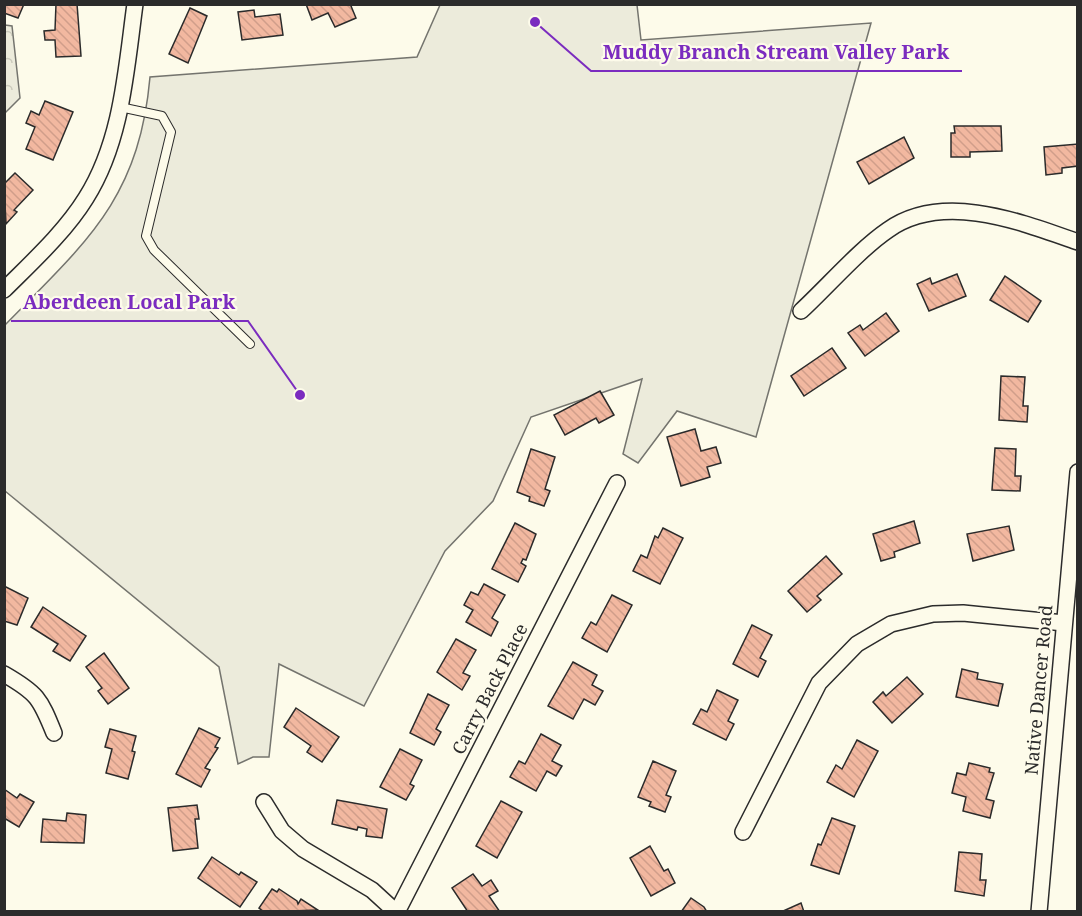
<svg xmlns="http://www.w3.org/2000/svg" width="1082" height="916" font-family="'Noto Serif',serif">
  <defs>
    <pattern id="forest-crowns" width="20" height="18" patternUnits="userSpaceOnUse" patternTransform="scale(1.5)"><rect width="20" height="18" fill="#ecebdb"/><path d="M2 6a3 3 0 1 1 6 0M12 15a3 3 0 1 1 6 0" fill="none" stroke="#cbcabc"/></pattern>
    <pattern id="building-back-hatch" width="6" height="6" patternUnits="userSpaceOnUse" patternTransform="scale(1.5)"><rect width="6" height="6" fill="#f2b8a0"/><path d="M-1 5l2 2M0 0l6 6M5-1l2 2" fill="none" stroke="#d09e8a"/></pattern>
  </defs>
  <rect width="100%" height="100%" fill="#fdfbea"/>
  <polygon fill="url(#forest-crowns)" stroke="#74746e" stroke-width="1.5" points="5,25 12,26 20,98 5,113"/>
  <path fill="#ecebdb" stroke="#74746e" stroke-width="1.5" d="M440,5H637L641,40L871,23L756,437L677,411L638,463L623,454L642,379L531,417L493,501L445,551L364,706L279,664L269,757H253L238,764L219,667L5,491L4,326C86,242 139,200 150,77L417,57Z"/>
  <g fill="url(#building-back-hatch)" stroke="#2b2b2b" stroke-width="1.5">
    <polygon points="4,4 24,4 18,18 4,13"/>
    <polygon points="56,4 77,4 81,56 56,57 55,40 45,40 44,31 55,30"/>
    <polygon points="306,4 354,4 351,6 356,18 335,27 328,13 312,20"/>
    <polygon points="190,8 207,16 188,63 169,54"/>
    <polygon points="254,10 255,17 280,14 283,35 242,40 238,12"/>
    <polygon points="45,101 73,112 53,160 26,149 35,127 26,123 31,111 39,115"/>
    <polygon points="954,126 1001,126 1002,151 970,152 970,157 951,157 951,133 955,133"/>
    <polygon points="904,137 914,158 869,184 857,162"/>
    <polygon points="1078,144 1078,166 1062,168 1062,173 1046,175 1044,147"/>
    <polygon points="15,173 33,190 14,210 17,212 6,224 4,184"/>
    <polygon points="957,274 966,296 929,311 917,284 930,278 932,284"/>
    <polygon points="1005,276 1041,301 1028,322 990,300"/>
    <polygon points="886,313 899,331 865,356 848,333 860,325 863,330"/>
    <polygon points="832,348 846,368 804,396 791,376"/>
    <polygon points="1001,376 1025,377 1023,406 1028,406 1027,422 999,420"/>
    <polygon points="600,391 614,415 599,423 596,418 565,435 554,415"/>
    <polygon points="695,429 701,451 716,447 721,463 707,467 710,477 681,486 667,437"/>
    <polygon points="995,448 1016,449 1015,476 1021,476 1020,491 992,490"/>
    <polygon points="531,449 555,457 545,489 550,491 544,506 529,501 530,497 517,492"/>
    <polygon points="914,521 920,543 894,552 895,557 881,561 873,534"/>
    <polygon points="515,523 536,534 526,560 523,559 521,563 526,566 518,582 492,569"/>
    <polygon points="1009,526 1014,550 973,561 967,534"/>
    <polygon points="663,528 683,538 660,584 633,571 641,555 647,558 655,536 658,538"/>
    <polygon points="826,556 842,574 817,596 821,600 807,612 788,591"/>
    <polygon points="484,584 505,595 492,618 498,622 491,636 466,622 473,610 464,605 471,592 478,595"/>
    <polygon points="4,586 28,598 17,625 4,621"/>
    <polygon points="612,595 632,605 607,652 582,638 591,622 596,625"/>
    <polygon points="43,607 86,636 70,661 53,651 58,644 31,627"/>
    <polygon points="752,625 772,635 760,658 766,661 758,677 733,664"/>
    <polygon points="456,639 476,650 463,673 470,676 462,690 437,672"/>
    <polygon points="104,653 129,688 108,704 98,691 102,688 86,667"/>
    <polygon points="573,662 597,675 592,685 603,691 595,705 584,699 573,719 548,706"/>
    <polygon points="962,669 978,673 977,679 1003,684 998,706 956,697"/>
    <polygon points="907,677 923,694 892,723 873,702 883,692 886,696"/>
    <polygon points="717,690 738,700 728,721 734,724 726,740 693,724 701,709 707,712"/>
    <polygon points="428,694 449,705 436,729 441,732 434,745 410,733"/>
    <polygon points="296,708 339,737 322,762 307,752 311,746 284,727"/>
    <polygon points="199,728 220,738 215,747 218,748 205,768 210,770 201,787 176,774"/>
    <polygon points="110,729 136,736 132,751 135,752 128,779 106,773 112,749 105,747"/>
    <polygon points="541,734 561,745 552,761 562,766 556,776 547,771 536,791 510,777 519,761 525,764"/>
    <polygon points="857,740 878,751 854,797 827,782 836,765 842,769"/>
    <polygon points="400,749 422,760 410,784 414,786 406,800 380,787"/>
    <polygon points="653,761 676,771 666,795 671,797 665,812 649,806 651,802 638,797"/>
    <polygon points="969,763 990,768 989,772 994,773 986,799 994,801 990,818 963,811 966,797 952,793 957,773 966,775"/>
    <polygon points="4,789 17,798 20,794 34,802 19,827 4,818"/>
    <polygon points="337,800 387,809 382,838 366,836 367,829 358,827 357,830 332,824"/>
    <polygon points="501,801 522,812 497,858 476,846"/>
    <polygon points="197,805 199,819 195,819 198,848 173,851 168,808"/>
    <polygon points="67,813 86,815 84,843 41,842 43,819 66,821"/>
    <polygon points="832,818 855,826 839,874 811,865 818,844 821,845"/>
    <polygon points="650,846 664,871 668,869 675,883 651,896 630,858"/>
    <polygon points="959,852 982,854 980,880 986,880 984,896 955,891"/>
    <polygon points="212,857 239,875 241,872 257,882 240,907 198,878"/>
    <polygon points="473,874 482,886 491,880 498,891 489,896 500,912 468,912 452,888"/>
    <polygon points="272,889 277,892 279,889 297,901 298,904 301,899 318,910 264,912 259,908"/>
    <polygon points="691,898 704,907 707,912 681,912"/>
    <polygon points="801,903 804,912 781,912"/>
  </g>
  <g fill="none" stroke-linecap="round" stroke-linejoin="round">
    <defs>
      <polyline id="service" points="120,107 162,116 171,132 146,236 154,250 250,344"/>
      <g id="minor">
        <path d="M4,290C32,262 65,232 86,198C122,141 126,70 135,4"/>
        <path d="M801,311C827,287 860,249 888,230C943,191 1021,222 1078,242"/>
        <path d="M4,674C37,693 40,698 54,733"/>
        <polyline points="264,802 282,831 303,849 372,890 396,912"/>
        <polyline points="743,832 819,683 857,644 891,624 933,614 963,613 1064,623"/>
        <polyline points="397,912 617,483"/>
        <polyline points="1039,912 1078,472"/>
      </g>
    </defs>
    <use href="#service" stroke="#2b2b2b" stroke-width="10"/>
    <use href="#minor" stroke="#2b2b2b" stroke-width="18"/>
    <use href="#service" stroke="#fdfbea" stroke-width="8"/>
    <use href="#minor" stroke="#fdfbea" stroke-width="15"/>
  </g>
  <g text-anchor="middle" stroke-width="4.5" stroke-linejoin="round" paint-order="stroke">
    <g font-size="18" fill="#2b2b2b" stroke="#fdfbea">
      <text transform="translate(490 689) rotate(-63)" y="6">Carry Back Place</text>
      <text transform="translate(1039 690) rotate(-85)" y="6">Native Dancer Road</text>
    </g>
  </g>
  <path fill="none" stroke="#7b2cbf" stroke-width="2" d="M535 22L591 71H962M300 395L248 321H11"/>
  <g fill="#7b2cbf" stroke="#fdfbea" stroke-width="2">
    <circle cx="535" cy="22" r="6"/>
    <circle cx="300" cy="395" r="6"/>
  </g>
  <g font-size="20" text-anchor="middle" font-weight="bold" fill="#7b2cbf" stroke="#fdfbea" stroke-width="4.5" stroke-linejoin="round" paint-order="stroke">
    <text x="776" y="59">Muddy Branch Stream Valley Park</text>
    <text x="129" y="309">Aberdeen Local Park</text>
  </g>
  <rect width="1082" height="916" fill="none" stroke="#2b2b2b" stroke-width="12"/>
</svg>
